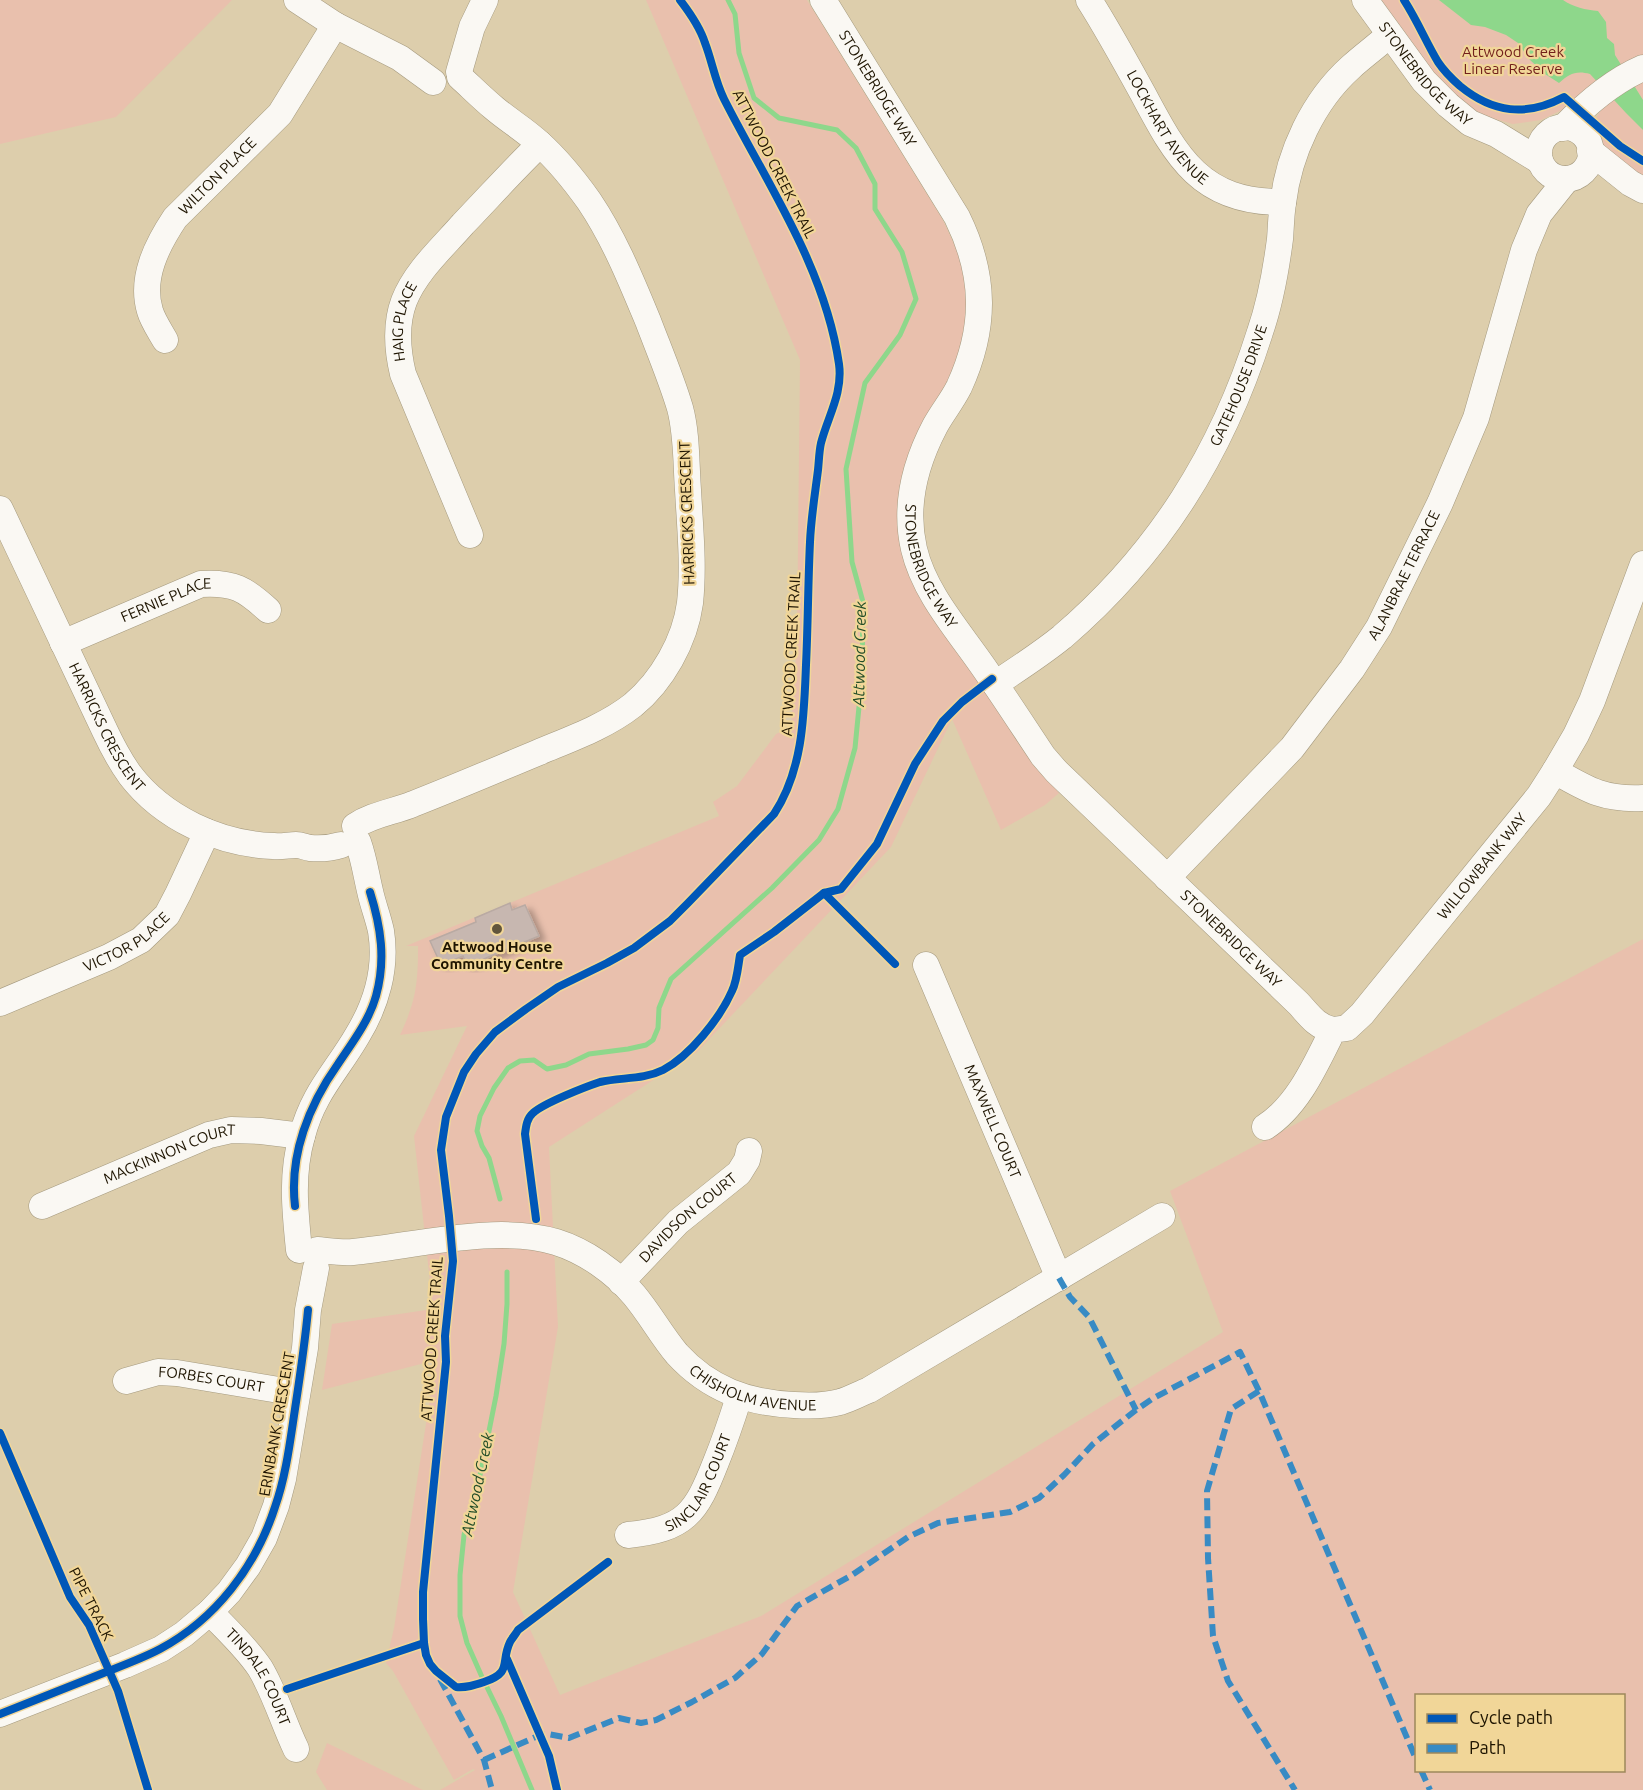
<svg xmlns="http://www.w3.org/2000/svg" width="1643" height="1790" font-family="Ubuntu,sans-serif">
  <defs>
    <filter id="shadow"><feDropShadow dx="6" dy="4" stdDeviation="3" flood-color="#0004"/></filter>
  </defs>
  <rect width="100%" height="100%" fill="#ddceac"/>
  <g fill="#e9c0ad" fill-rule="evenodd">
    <polygon points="0,0 232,0 116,117 0,144"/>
    <path d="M646,0H807L943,220L961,259L967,300L964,336L954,370L919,430L906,463L899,506L1034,763L1059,793L1045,805L1001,830L952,719L891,847L697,1052L549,1147L558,1327L513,1592L560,1695L761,1616L1223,1332L1170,1191L1643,939V1790H440L475,1770L473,1769L454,1780L393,1671L386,1663L394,1628L436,1360L322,1390L332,1324L433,1309L414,1136L467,1026L400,1035C416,1001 418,984 418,946H406L719,816L713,802L737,786L776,734L791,727L797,640L800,360ZM1416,1696H1624V1770H1416Z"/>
    <polygon points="1381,0 1643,0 1643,55 1602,75 1564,109 1541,120 1513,124 1481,115 1452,95 1432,71"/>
    <polygon points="1643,78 1643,179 1601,151 1593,136 1596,118 1610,96"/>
    <polygon points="327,1743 423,1790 327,1790 316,1772"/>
  </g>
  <path fill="#8ed78b" d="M1439,0H1563C1573,7 1586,10 1598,11L1606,22L1607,38L1614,44L1615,55L1643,100V130L1626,113L1590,74C1576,70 1569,74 1559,83L1545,74L1529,59L1518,43L1506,35L1485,27L1471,25Z"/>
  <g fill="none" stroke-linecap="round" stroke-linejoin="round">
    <g stroke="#8ed78b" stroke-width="5">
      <polyline points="500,1199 489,1158 482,1146 477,1131 480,1116 494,1088 508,1068 520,1061 534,1060 547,1069 566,1065 589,1054 628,1049 646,1045 653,1040 658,1028 659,1008 671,979 772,888 819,840 838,809 855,748 862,676 863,602 852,562 846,469 865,383 900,335 916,299 902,252 875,209 875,184 856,148 837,130 779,118 754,98 739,53 735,14 728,0"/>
      <polyline points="507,1272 507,1304 504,1344 496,1396 481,1471 464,1535 460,1575 460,1616 467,1643 482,1677 501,1716 532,1790"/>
    </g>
  </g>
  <polygon fill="#c7b7b0" stroke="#b9aaa3" stroke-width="1.5" filter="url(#shadow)" points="510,903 512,910 525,905 539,936 467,966 463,956 441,965 430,941 476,922 475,918"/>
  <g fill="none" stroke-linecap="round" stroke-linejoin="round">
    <defs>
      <g id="minor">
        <polyline points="297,0 335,25 400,58 433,82"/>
        <path id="s1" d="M823,0L957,217C986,276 986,328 959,387C952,401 942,413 935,426C915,464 904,506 914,549C924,592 957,629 982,665C1003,695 1023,726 1043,756L1056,771L1299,1004C1309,1015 1317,1027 1333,1030"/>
        <path id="s2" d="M1089,0C1108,30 1125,61 1142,92C1176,156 1200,203 1283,202"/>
        <path id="s3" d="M1365,0L1424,81L1448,105L1470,123L1496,134L1540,161"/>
        <polyline points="459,72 472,27 485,0"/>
        <circle cx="1565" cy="153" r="26"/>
        <path d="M1563,128C1586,104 1613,81 1643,68"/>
        <polyline points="1590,151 1630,183 1643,190"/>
        <path id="s4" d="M165,340C160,331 153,321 150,311C140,278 157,245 175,218L280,114L335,25"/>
        <path id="s5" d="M0,509L105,731C112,746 120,761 130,775C163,818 219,844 273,846C281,847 289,845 296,845C301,845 305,847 310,848C321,849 331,848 341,845"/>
        <path id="s6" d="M470,535L403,374C397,349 395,325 404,301C416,271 442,248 463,224C489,197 513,170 540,144"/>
        <path id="s7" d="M63,643L201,584C234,582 245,589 268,610"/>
        <path id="s8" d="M995,684C1018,669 1041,654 1062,637C1159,554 1222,453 1260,332C1270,303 1276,270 1280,239C1281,227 1281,215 1283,203C1289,153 1313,101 1351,67C1363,56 1377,46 1389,35"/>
        <path d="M1555,771C1588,790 1604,800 1643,798"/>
        <path d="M355,826C373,814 394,812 413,804C454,788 496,770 537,753C570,739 605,727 633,705C662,681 685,641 690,603C694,566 690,527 688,490C686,463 687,434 680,408C671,378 659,350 648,321C631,280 614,238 589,201C574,180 558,160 539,143C525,130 508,120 494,108C482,98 471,87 460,77"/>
        <path id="s9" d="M1167,878L1292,748L1352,669L1379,627L1440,503L1476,418L1524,250L1539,214L1567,179"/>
        <path id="s10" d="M926,965L1059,1278"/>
        <path id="s11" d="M0,1003L109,957L141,940L167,915L178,894L207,832"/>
        <path id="s12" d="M1265,1127C1298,1106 1316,1064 1333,1030L1347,1028L1362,1014L1539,796L1555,771L1576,735L1592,701L1643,564"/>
        <path id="s13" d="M42,1206L209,1135L231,1130L261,1131L302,1136"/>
        <path d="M299,1250C295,1211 291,1174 302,1136C313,1093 336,1072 357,1036C376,1005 387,968 381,931C378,917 373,905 370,891C366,874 364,859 358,842"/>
        <path id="s14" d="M317,1250C329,1251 341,1253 353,1252C414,1246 498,1224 556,1242C585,1251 615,1272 634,1295C650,1314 661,1335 677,1354C709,1389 748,1403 794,1405C809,1406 825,1406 840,1402C850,1399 859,1394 869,1390L1162,1216"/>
        <path id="s15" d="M621,1282L678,1222L739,1173L747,1160L749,1151"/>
        <path id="s16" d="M126,1381L158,1372L177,1373L297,1393"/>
        <path id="s17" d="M628,1535C686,1529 696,1513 716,1462C725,1440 732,1419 739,1397"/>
        <path id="s18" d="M210,1612C227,1630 246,1647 260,1668C275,1693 283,1722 296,1749"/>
        <polyline points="0,1714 125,1665 161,1649 184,1634 210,1612 229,1592 248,1566 264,1538 276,1506 283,1479 305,1348 308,1310 316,1268"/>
      </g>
    </defs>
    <use href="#minor" stroke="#a59a7f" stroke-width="27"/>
    <use href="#minor" stroke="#faf8f3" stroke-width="26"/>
    <g stroke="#388bc4" stroke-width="6" stroke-dasharray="12 6" stroke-linecap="butt">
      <polyline points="1059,1278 1070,1297 1089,1317 1136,1410"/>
      <polyline points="1259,1391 1231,1409 1207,1491 1208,1558 1213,1636 1228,1681 1295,1790"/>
      <polyline points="440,1679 484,1760 492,1790"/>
      <polyline points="484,1760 540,1735 548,1734 569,1738 619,1718 641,1723 656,1720 692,1702 735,1678 762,1654 797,1606 852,1575 908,1537 938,1523 1010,1512 1039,1498 1064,1475 1093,1444 1136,1410 1152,1399 1240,1352 1259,1391 1416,1759"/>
      <polyline points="1421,1770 1430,1790"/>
    </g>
    <defs>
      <g id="cycleway">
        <path d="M1404,0C1417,20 1426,42 1438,62C1444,71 1452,79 1460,86C1493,113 1526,117 1564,97L1620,146L1643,161"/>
        <polyline points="824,893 895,964"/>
        <path d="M295,1206C289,1155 309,1105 338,1064C352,1043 369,1021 376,996C386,960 381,927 370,892"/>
        <path d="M536,1219L525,1134C526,1126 527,1118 533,1113C544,1103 585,1087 600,1082C621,1077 643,1080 663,1070C690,1056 720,1018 732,991C737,981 738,967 740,955L774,932L824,893L841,889L877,844L915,764L943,721L962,702L992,679"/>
        <polyline points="0,1433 70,1597 89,1625 118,1691 148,1790"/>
        <path d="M608,1562L518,1630C516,1634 512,1638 510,1642C500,1663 513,1672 484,1682C475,1685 466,1688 456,1687L436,1671L430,1664L426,1655L424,1643L423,1619V1592L446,1362L445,1336L453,1261L449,1216L441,1150L446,1117L464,1072L476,1054L495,1032L526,1009L558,987L607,963L634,948L670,921L688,903L774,814C803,770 804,716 806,665C808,624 808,583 810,542C811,518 815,494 818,470C819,461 819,452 821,443C828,416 843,393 839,364C825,267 767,184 724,99C715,81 712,61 705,43C700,27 690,13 680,0"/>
        <polyline points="507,1659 549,1756 557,1790"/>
        <polyline points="287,1689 424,1643"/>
        <path d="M0,1714C35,1700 71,1686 106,1672C124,1665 143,1658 160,1649C216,1619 256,1566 275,1507C286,1476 290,1442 295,1409C300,1376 305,1343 308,1310"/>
      </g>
    </defs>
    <use href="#cycleway" stroke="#f1d698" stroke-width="11"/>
    <use href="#cycleway" stroke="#0057b8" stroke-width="8"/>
  </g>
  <circle fill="#61553c" stroke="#f1d698" stroke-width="2" cx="497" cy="929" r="6"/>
  <g text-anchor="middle" stroke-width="4.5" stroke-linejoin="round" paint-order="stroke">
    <g font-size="15" fill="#721f1b" stroke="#f1d698">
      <text x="1513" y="57">Attwood Creek<tspan x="1513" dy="17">Linear Reserve</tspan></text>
    </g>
    <g font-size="15" fill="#1e1400" stroke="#f1d698">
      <text dy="5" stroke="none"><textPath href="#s3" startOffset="96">STONEBRIDGE WAY</textPath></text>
      <text dy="5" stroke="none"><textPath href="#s1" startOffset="104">STONEBRIDGE WAY</textPath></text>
      <text dy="5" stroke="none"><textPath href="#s2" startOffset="150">LOCKHART AVENUE</textPath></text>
      <text transform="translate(774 164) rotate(63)" y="5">ATTWOOD CREEK TRAIL</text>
      <text dy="5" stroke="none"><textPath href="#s4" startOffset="192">WILTON PLACE</textPath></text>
      <text dy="5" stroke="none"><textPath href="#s6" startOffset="228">HAIG PLACE</textPath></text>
      <text dy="5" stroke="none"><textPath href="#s8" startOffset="393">GATEHOUSE DRIVE</textPath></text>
      <text transform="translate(687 513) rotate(-92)" y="5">HARRICKS CRESCENT</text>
      <text dy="5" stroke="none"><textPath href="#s1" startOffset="626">STONEBRIDGE WAY</textPath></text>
      <text dy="5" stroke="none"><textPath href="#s9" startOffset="387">ALANBRAE TERRACE</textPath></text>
      <text dy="5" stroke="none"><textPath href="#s7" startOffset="112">FERNIE PLACE</textPath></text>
      <text transform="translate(791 654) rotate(-87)" y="5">ATTWOOD CREEK TRAIL</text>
      <text dy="5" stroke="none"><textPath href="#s5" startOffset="243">HARRICKS CRESCENT</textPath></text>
      <text dy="5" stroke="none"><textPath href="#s12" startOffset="345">WILLOWBANK WAY</textPath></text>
      <text dy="5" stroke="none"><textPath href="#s1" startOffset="1112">STONEBRIDGE WAY</textPath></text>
      <text dy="5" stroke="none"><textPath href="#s11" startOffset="141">VICTOR PLACE</textPath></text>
      <text dy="5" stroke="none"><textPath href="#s10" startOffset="170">MAXWELL COURT</textPath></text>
      <text dy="5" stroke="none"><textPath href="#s13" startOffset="138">MACKINNON COURT</textPath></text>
      <text dy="5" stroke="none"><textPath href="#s15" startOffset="93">DAVIDSON COURT</textPath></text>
      <text transform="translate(432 1339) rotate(-86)" y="5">ATTWOOD CREEK TRAIL</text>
      <text dy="5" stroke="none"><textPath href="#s16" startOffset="87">FORBES COURT</textPath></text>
      <text dy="5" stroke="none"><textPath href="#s14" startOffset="496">CHISHOLM AVENUE</textPath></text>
      <text transform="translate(277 1424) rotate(-80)" y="5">ERINBANK CRESCENT</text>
      <text dy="5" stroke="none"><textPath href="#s17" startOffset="96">SINCLAIR COURT</textPath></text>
      <text transform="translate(91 1604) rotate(63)" y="5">PIPE TRACK</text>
      <text dy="5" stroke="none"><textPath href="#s18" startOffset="82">TINDALE COURT</textPath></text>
    </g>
    <g font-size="15" font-weight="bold" fill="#1e1400" stroke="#f1d698">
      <text x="497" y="952">Attwood House<tspan x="497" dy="17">Community Centre</tspan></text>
    </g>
    <g font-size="16" font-style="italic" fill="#224d28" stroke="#f1d698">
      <text transform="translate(859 654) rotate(-89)" y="6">Attwood Creek</text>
      <text transform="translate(477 1484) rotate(-78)" y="6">Attwood Creek</text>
    </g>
  </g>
  <rect x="1415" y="1694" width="210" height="78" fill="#f1d698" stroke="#9d885b" stroke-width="1.5"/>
  <rect x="1427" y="1714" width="30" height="9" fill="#0057b8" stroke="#9d885b" stroke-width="1.5"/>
  <text x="1469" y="1724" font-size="18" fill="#1e1400">Cycle path</text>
  <rect x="1427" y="1744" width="30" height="9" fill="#388bc4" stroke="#9d885b" stroke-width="1.5"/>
  <text x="1469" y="1754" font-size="18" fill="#1e1400">Path</text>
</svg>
